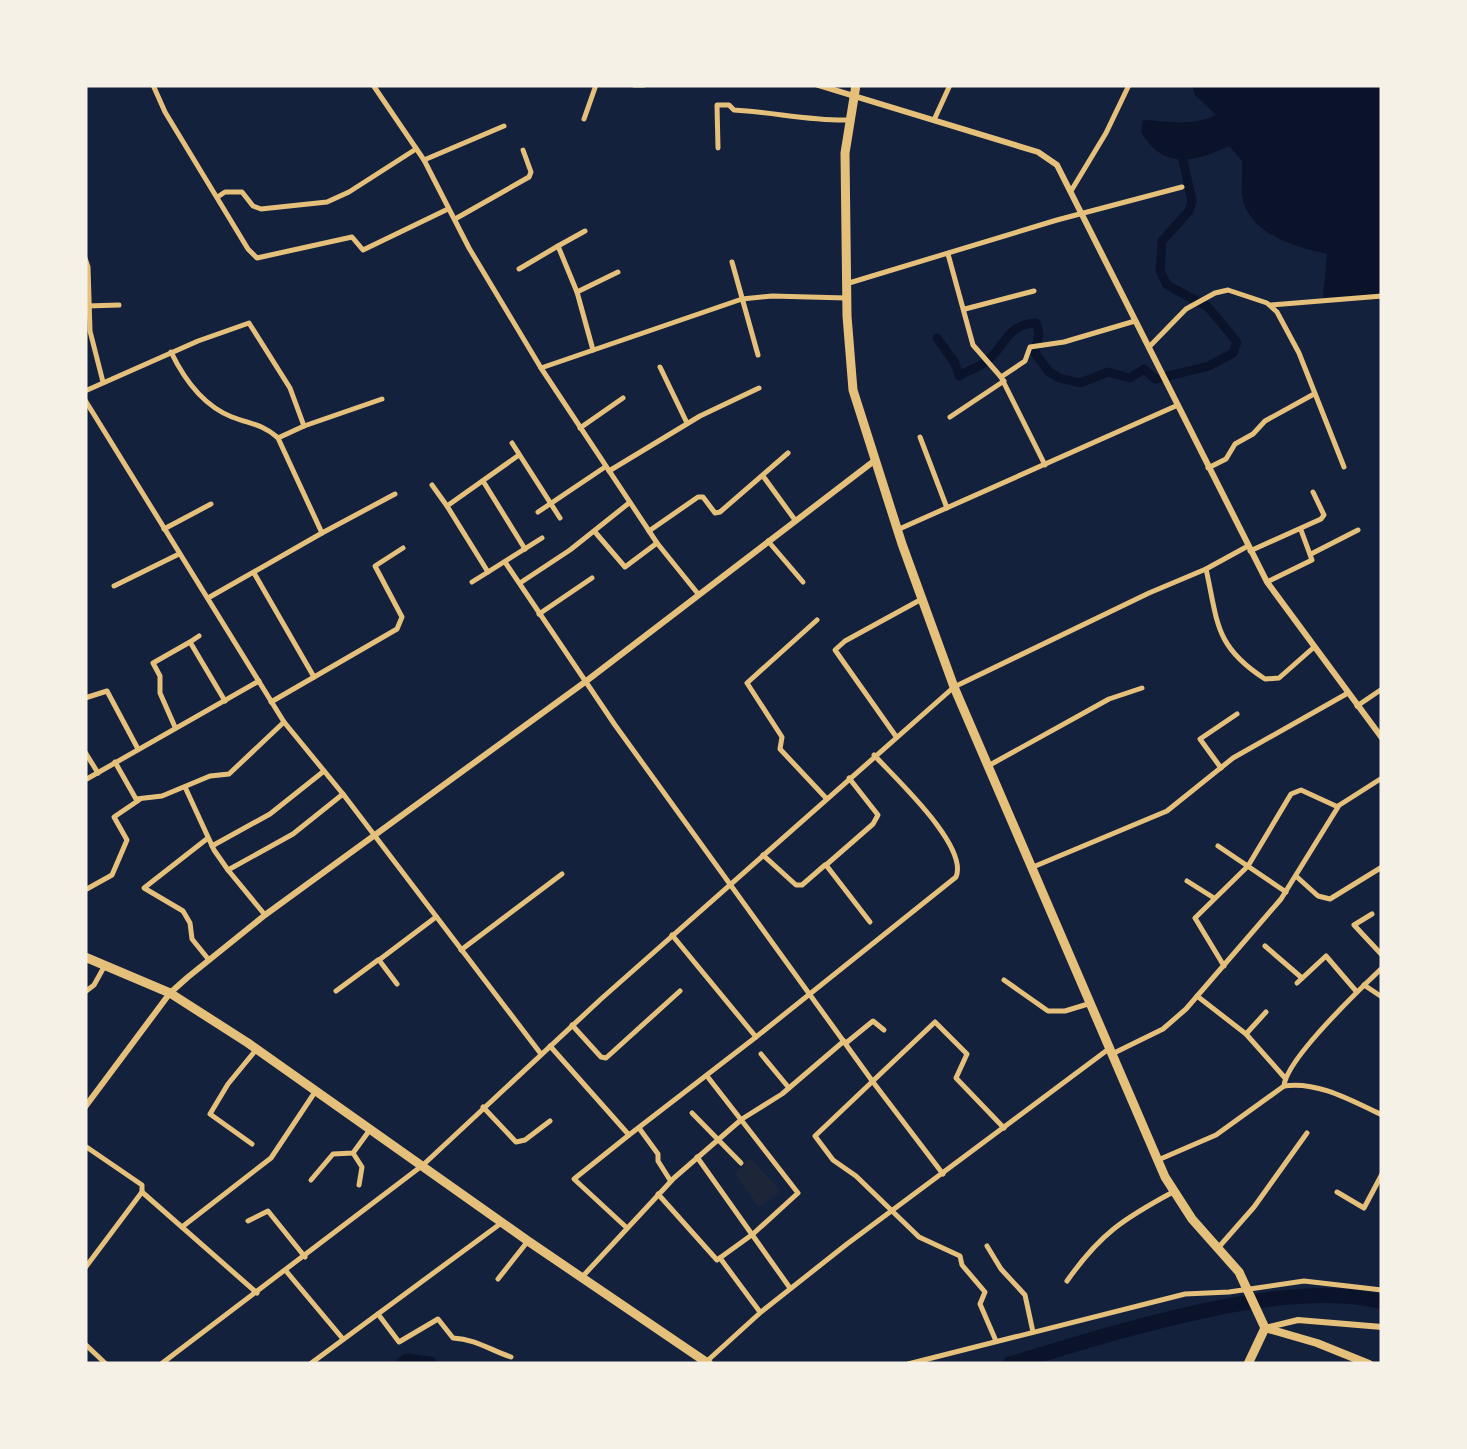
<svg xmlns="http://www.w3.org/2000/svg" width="1467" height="1449" font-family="Ubuntu,sans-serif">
  <rect width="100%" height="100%" fill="#14213d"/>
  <polygon fill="#1d2539" points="750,1158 781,1191 759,1207 735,1174"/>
  <path fill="#0b132b" d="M1192,85H1382V295L1323,298L1327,254C1295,247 1245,233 1242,193C1241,182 1243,172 1242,161L1229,146C1195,162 1164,171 1141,132L1143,120C1168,121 1191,127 1216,115L1195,95Z"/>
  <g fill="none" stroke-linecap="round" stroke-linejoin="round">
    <path stroke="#0b132b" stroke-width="9" d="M937,338L955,363L959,376C968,370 978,368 987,361C1006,345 1007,324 1036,323L1039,333L1035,353L1049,372L1060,378L1080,383L1108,372L1130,378L1144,369L1155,379L1209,366L1233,353L1237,342L1208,307L1167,285L1160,271L1162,241L1189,211L1192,201L1183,160"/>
    <g stroke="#0b132b" stroke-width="15">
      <polyline points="403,1364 407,1361 430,1364"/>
      <path d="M1010,1364C1108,1335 1284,1276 1382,1302"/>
    </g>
    <g stroke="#e5c07b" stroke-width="5">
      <polyline points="153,85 165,112 248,249 257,258 352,237 363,250 448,209"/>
      <polyline points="373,85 424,160 469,248 541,368 657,543 699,595"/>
      <polyline points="634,85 644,85"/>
      <polyline points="584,119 596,85"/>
      <polyline points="934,120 950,85"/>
      <path d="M718,148L717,105H729L734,110C773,112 810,121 848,120"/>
      <polyline points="424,160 504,126"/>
      <polyline points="1071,191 1106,133 1129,85"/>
      <polyline points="219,196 225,192 242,192 253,206 261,209 327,202 349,192 416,149"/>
      <polyline points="455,219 529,177 531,172 523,150"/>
      <polyline points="558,246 585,231"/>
      <polyline points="948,254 973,345 1001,377 1045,465"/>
      <polyline points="85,258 88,267 90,331 103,382"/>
      <polyline points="732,262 758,355"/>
      <polyline points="519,269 558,246 577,292 593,350"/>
      <polyline points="849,283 1057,220 1182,187"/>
      <polyline points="577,292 618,272"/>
      <polyline points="1271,305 1382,296"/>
      <polyline points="87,306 119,305"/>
      <polyline points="965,309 1034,291"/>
      <polyline points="1149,347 1186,309 1215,293 1228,290 1267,303 1277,312 1299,353 1344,467"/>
      <path d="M171,352C184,379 204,406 232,417C250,424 262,424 277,437"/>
      <polyline points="660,367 687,423"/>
      <polyline points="541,368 742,299 772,296 846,298"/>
      <polyline points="1001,377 1025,361 1030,347 1064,342 1135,321"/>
      <polyline points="85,391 198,341 249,323 290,388 304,426 278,438 322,533 208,598"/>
      <polyline points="85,400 284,722 343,794 541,1054"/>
      <polyline points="950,417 1004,381"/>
      <polyline points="304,426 382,399"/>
      <polyline points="580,428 623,398"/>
      <polyline points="920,437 947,508"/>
      <polyline points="512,443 560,518"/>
      <polyline points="519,455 447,506 488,572 542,538"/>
      <polyline points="1208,468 1226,459 1235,444 1253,434 1265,421 1314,394"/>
      <polyline points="609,471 700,416 759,388"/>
      <polyline points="763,476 795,520"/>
      <polyline points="483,481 525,549"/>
      <polyline points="432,485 447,506"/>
      <polyline points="538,512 605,467"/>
      <polyline points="164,529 211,504"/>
      <polyline points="897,530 1178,405"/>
      <polyline points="649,531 698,497 703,497 715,513 720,512 788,453"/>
      <polyline points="595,532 625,567 657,543"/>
      <polyline points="322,533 395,494"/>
      <polyline points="768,541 803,582"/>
      <path d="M1248,546L1206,569C1218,622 1214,646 1265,679L1279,678L1313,648"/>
      <polyline points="1250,551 1321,519 1324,515 1313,492"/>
      <polyline points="1311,554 1358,530"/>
      <polyline points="505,562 615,725 873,1082 943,1174"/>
      <polyline points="254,573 314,677"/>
      <polyline points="472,582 488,572"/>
      <polyline points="1267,582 1312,560 1301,530"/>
      <polyline points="520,583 570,550 629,503"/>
      <polyline points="114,586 179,554"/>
      <polyline points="539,614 592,578"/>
      <polyline points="817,620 747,683 782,737 780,749 826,798"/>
      <polyline points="199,636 190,642 225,701"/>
      <polyline points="85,698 107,691 138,749"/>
      <polyline points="271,702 397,629 402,617 375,566 403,548"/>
      <polyline points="1357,706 1382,689"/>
      <polyline points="175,727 160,693 160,676 153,663 190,642"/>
      <polyline points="895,735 835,650 845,641 920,600"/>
      <polyline points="85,752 98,773"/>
      <polyline points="115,762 136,799 162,796 210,776 229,774 284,722"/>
      <polyline points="988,766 1109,699 1142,688"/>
      <polyline points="1221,768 1200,739 1237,714"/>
      <polyline points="849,778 878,815 873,824 826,865 870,922"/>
      <polyline points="85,780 259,681"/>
      <polyline points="185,787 214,850 228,870"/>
      <polyline points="1338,806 1382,778"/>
      <polyline points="208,838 144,888 183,911 190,923 192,939 209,960"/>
      <polyline points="212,846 270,814 324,771"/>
      <polyline points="1218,846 1286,892"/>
      <polyline points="763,855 796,885 802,885 825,865"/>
      <polyline points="1033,867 1167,811 1233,758 1348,693"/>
      <polyline points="1297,877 1318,896 1330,899 1382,867"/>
      <polyline points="1187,881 1214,898"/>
      <polyline points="85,890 112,875 127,840 114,817 139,800"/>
      <polyline points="1372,914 1354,925 1382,955"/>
      <polyline points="265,915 228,870 293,834 343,794"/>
      <path d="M672,935L756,1037L956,877C969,846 895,778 874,755"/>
      <polyline points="1265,946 1302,978"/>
      <polyline points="461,950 562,874"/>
      <polyline points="1004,980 1048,1011 1065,1011 1088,1004"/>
      <polyline points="1297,983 1326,956 1356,991"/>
      <polyline points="397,984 379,960 436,917"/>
      <polyline points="1364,985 1382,997"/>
      <polyline points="336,991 378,960"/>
      <polyline points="85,992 94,985 104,967"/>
      <polyline points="1197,996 1246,1034 1266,1012"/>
      <polyline points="572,1025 601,1057 606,1058 680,991"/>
      <polyline points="1246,1034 1285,1078"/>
      <polyline points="846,1043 873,1021 884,1030"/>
      <polyline points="550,1046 629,1135 756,1037"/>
      <polyline points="1114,1053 1163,1029 1186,1009 1281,899 1338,807 1301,790 1291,794 1248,866 1195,918 1224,966"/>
      <polyline points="761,1054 789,1088"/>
      <path d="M1284,1086C1286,1059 1360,989 1382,968"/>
      <polyline points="483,1107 516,1142 525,1140 550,1121"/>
      <polyline points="692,1113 741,1163"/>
      <polyline points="639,1128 658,1154 658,1161 670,1180"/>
      <polyline points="252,1144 210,1114 228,1084 255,1051"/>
      <polyline points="85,1146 142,1185 142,1192 257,1293"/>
      <polyline points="353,1153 362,1167 359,1185"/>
      <polyline points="697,1157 790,1288"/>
      <path d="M1158,1160L1216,1135L1284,1086C1318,1081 1352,1101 1382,1115"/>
      <polyline points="311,1180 333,1154 353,1153 369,1131"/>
      <polyline points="1337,1192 1364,1208 1382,1174"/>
      <polyline points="658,1194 717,1260 753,1234 798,1193 707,1076"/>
      <polyline points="248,1221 268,1211 305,1257"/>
      <polyline points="182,1227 271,1158 315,1092"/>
      <polyline points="627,1228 574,1179 629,1135"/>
      <polyline points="987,1246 1001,1269 1025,1295 1033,1332"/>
      <polyline points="1218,1248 1254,1207 1307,1133"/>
      <polyline points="720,1258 760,1312"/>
      <polyline points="85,1268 142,1192"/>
      <polyline points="286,1271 343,1339"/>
      <polyline points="583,1276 674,1178 742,1119 782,1094 844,1041"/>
      <polyline points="498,1279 528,1241"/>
      <path d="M1067,1281C1100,1234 1123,1219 1173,1192"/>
      <path d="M378,1314L399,1342L438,1319L453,1338C476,1339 490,1350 511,1357"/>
      <polyline points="996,1341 980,1304 985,1292 962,1265 960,1256 919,1237 856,1176 833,1160 815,1136 935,1022 967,1054 956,1078 1004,1128"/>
      <polyline points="85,1344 106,1364"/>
      <polyline points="706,1362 761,1312 847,1244 1110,1048"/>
      <polyline points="161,1364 423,1165 601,999 954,687 1149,593 1206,569"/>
      <polyline points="310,1364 500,1224"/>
      <polyline points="908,1364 1185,1294 1229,1292 1304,1281 1382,1290"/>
    </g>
    <g stroke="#e5c07b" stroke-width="6">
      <polyline points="818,85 1038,152 1057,165 1267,582 1382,738"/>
      <polyline points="85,1107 170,993 188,977 265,915 585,682 874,461"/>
      <polyline points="1265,1328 1298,1320 1382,1327"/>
    </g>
    <polyline stroke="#e5c07b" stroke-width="8" points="1265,1328 1317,1343 1369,1364"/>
    <g stroke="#e5c07b" stroke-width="9">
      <polyline points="856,85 845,153 847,316 853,390 902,544 954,687 1165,1177 1192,1219 1239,1272 1265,1328 1248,1364"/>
      <polyline points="85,957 170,993 248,1043 528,1241 709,1364"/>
    </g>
  </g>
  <rect width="1467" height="1449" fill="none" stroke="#f6f1e7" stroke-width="175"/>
</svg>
